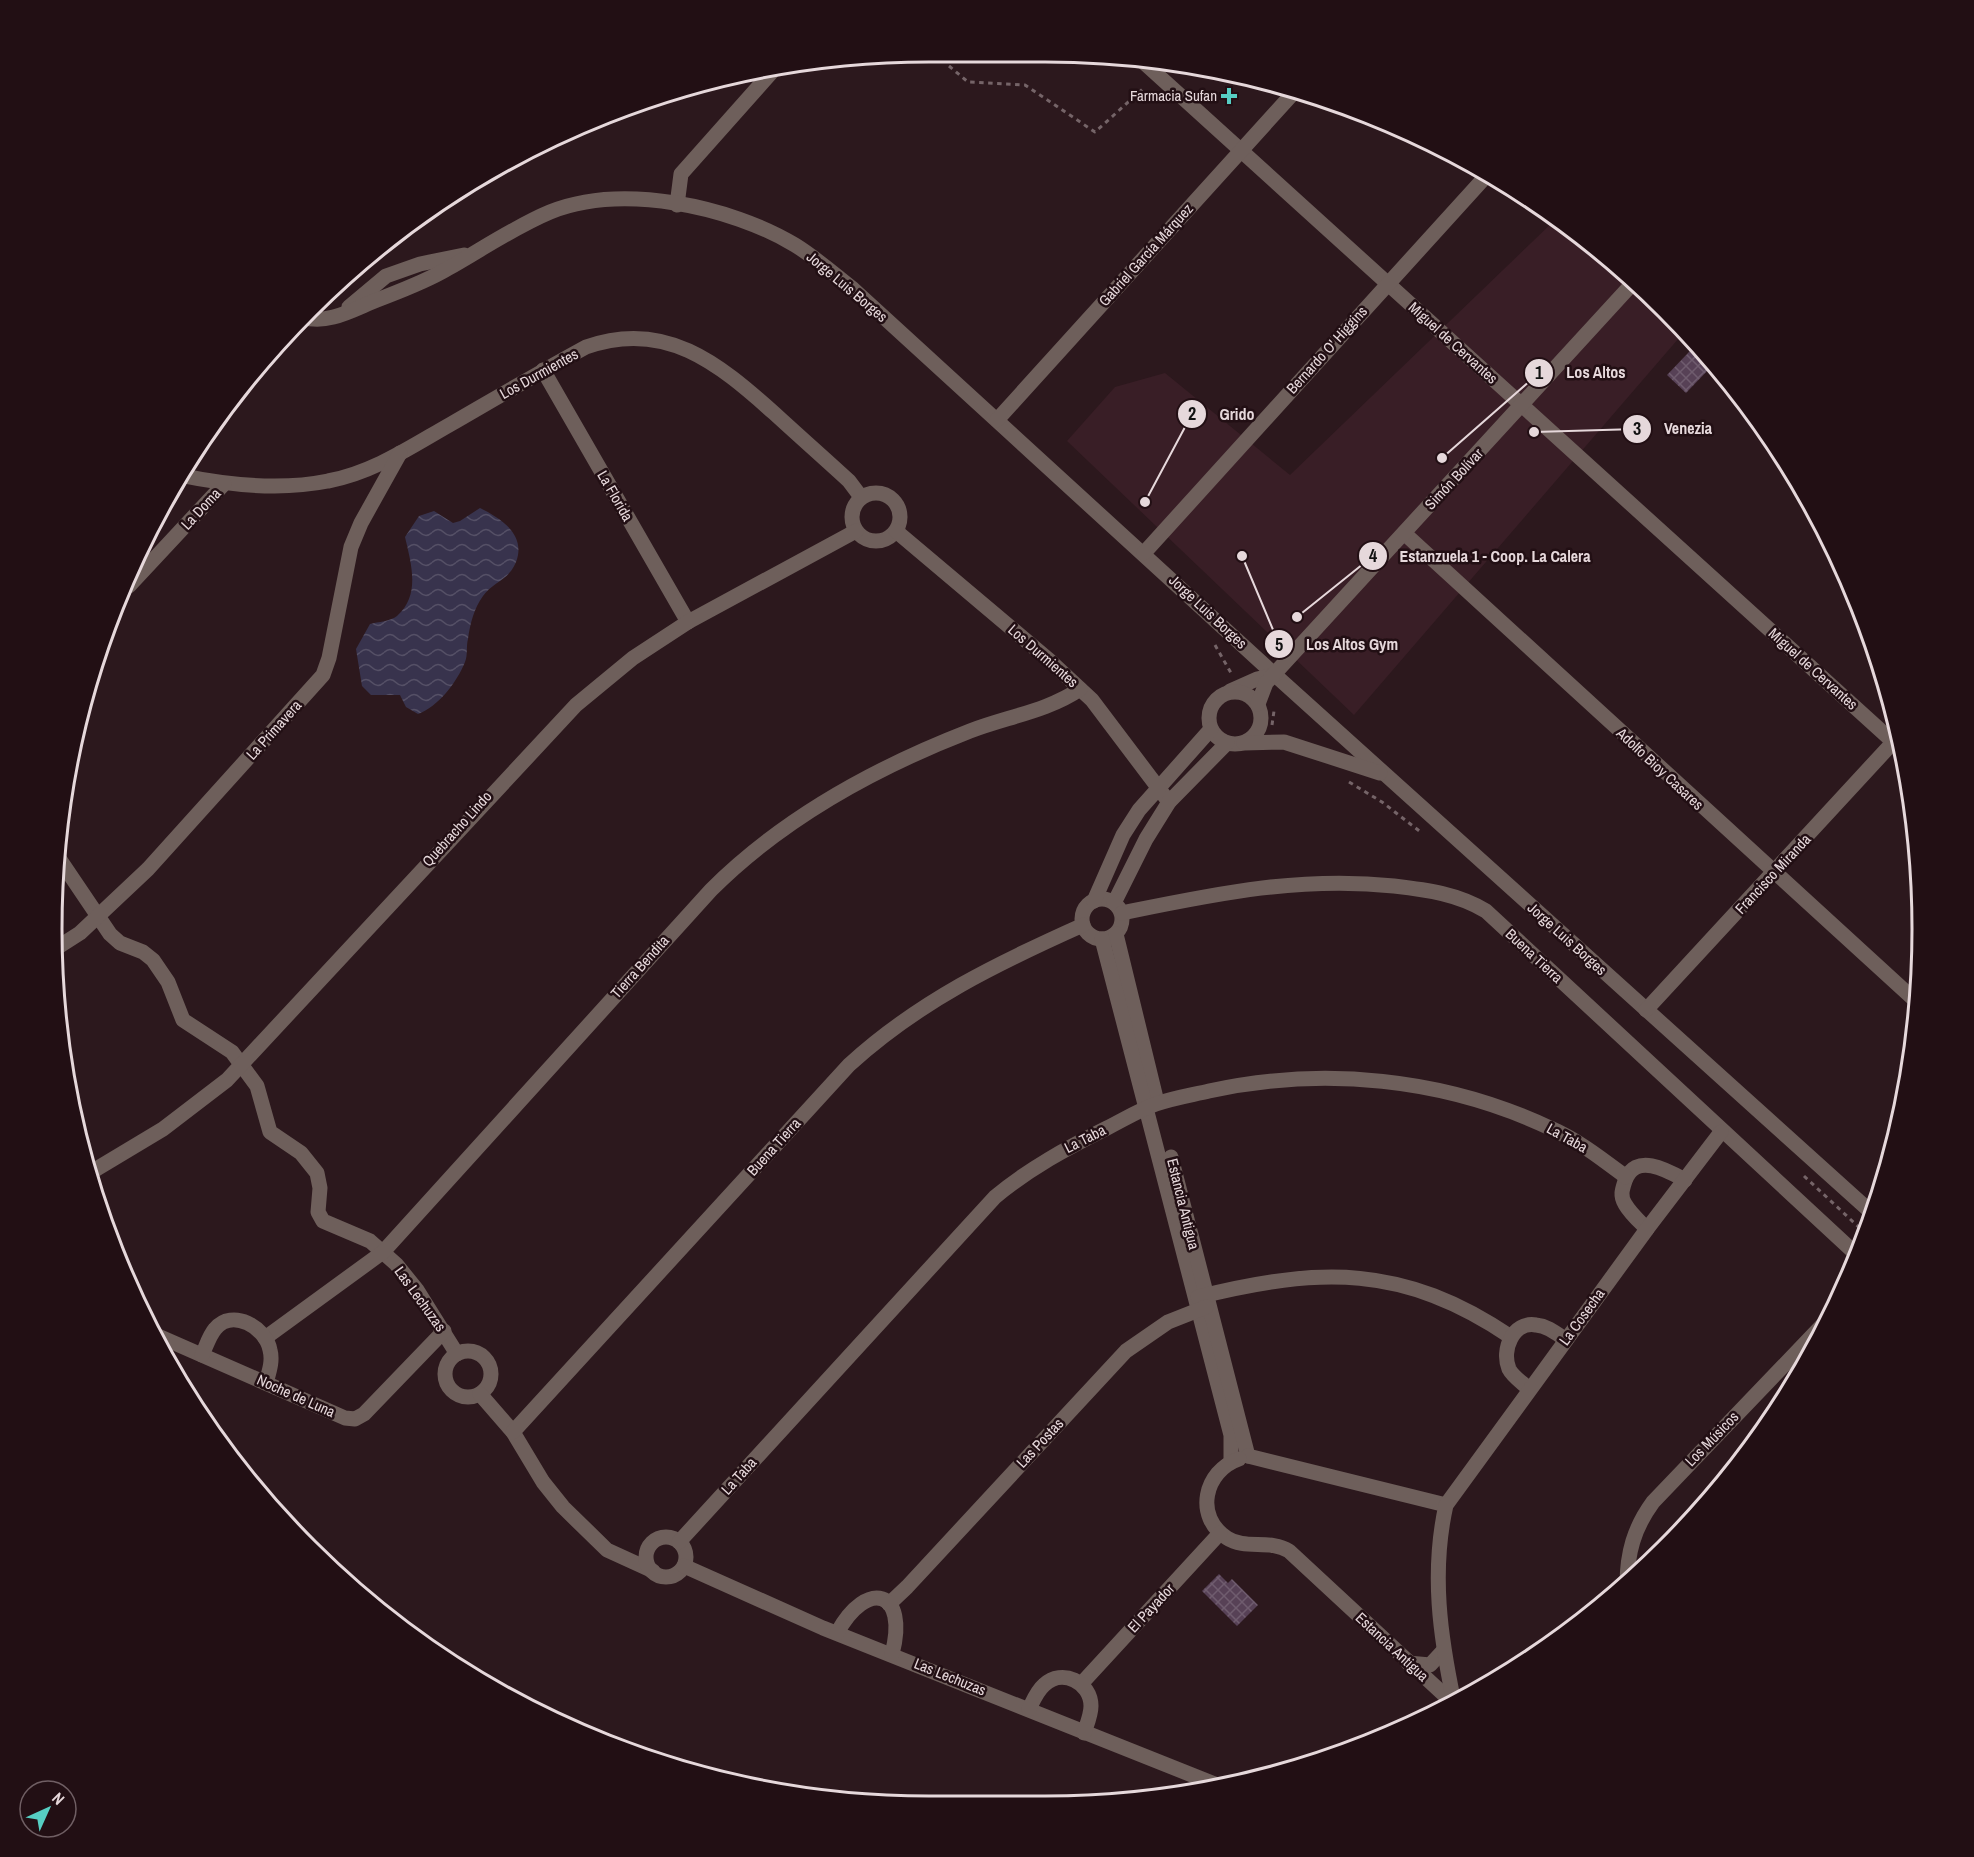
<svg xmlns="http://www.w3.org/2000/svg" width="1974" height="1857" font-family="'Archivo Narrow',sans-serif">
  <defs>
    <pattern id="water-waves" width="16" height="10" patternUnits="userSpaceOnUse" patternTransform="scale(1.5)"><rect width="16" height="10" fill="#38334d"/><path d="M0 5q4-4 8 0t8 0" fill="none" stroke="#555066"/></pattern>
    <pattern id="building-cross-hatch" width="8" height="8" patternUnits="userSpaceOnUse" patternTransform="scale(1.5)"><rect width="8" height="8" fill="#574156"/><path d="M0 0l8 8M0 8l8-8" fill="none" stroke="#6f5c6e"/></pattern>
  </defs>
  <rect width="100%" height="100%" fill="#2c181d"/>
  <polygon fill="#391e26" points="1557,218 1580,233 1685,331 1354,715 1067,441 1115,387 1165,373 1290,475"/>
  <path fill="url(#water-waves)" d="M480,508C498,517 522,531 518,555C513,580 493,581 483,596C474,608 470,624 468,639C466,646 468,655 465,662C457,682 438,707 418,714L406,707L400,695H371L362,686L356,649L370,624C378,622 391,621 397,616C421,595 411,563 405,537L419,516L434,511L453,523L460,521Z"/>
  <g fill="url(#building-cross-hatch)">
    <polygon points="1690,351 1709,369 1686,393 1667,375"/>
    <polygon points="1219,1574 1228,1583 1232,1579 1258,1605 1237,1626 1202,1591"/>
  </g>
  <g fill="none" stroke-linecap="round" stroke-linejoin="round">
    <g stroke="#756468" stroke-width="3" stroke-dasharray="4.5 4.5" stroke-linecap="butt">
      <polyline points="949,66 968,82 1025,85 1095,132 1145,87"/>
      <polyline points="1215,645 1231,673"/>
      <polyline points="1272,725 1274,711"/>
      <polyline points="1349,782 1382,802 1422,833"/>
      <polyline points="1804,1176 1864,1232"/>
    </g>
    <g stroke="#6e5f5b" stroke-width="15">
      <polyline points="1140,59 1900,748"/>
      <polyline points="677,205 681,174 777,66"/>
      <polyline points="349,307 386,276 420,264 464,255"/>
      <path d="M303,317C328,325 354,309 377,300C400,291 425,282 447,269C481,250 514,227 550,212C622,183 730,206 795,245C816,258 834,274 853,289L1275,675L1872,1213"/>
      <polyline points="543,370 688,622"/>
      <polyline points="997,420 1296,90"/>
      <path d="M179,475C227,485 279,491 328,481C373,473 412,446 451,424C496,398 540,372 586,347C665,319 718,363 774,413C799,436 824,458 849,481L861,497"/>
      <circle cx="876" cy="517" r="24"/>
      <polyline points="896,531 1049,660 1092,700 1169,802"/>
      <polyline points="1404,533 1918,1003"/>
      <polyline points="1144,553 1487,175"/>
      <polyline points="129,586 224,484"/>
      <polyline points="1230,691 1257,679 1275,675"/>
      <circle cx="1235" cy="718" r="26"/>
      <polyline points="1258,704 1266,683 1633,283"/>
      <polyline points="1244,743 1284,742 1380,773"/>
      <polyline points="56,854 110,934 120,943 143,952 153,960 168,982 183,1020 232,1052 257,1086 270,1132 301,1153 317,1173 320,1188 318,1212 323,1221 370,1241 396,1264 417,1290 457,1354"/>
      <circle cx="1102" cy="919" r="20"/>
      <polyline points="1094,901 1123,835 1139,810 1211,729"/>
      <polyline points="1114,903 1146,839 1169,802 1227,743"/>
      <path d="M1122,913C1215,894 1299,876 1394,886C1428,890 1458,894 1486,911L1856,1254"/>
      <polyline points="1116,934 1156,1098"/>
      <polyline points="1102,939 1231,1435 1231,1462"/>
      <polyline points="55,949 80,933 148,869 323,675 329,658 351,547 361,523 400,453"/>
      <polyline points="1646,1010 1898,737"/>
      <polyline points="1171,1157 1248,1456"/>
      <polyline points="93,1171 163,1129 227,1080 576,705 633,658 688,622 856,531"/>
      <path d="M1647,1229C1639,1221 1630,1213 1625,1204C1620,1196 1622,1190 1625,1181C1635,1152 1667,1170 1685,1180"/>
      <path d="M1198,1297C1320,1267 1403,1264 1511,1337"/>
      <polyline points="156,1335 345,1418 355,1419 364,1414 444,1331"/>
      <path d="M265,1338L383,1252L711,890C782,819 877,767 970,731C1006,717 1048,711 1080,689"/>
      <circle cx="468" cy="1374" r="23"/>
      <path d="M202,1355C206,1347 209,1336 215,1329C232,1308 266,1327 270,1350C273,1361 269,1372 266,1383"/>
      <path d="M1529,1389C1523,1383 1513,1377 1509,1369C1501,1350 1513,1321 1536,1325C1548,1326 1557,1334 1566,1340"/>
      <polyline points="480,1394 513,1432 543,1482 563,1507 607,1550 653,1571"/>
      <path d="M513,1432L849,1065C919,1001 998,963 1083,925"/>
      <polyline points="1248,1456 1446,1505"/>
      <path d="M1239,1459C1204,1471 1194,1517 1227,1538C1245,1550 1270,1539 1289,1551L1453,1703"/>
      <circle cx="666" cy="1557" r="20"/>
      <path d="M679,1542L995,1197C1030,1168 1067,1148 1107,1128C1123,1120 1139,1110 1156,1104C1173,1098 1192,1095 1209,1091C1323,1066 1444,1078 1550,1128C1578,1140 1602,1159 1626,1177"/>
      <polyline points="684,1566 823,1628 1217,1785"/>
      <path d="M1627,1585C1627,1553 1634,1528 1653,1502L1834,1313"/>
      <polyline points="889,1604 907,1587 1126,1351 1168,1322 1206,1307"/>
      <path d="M837,1633C867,1578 909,1590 892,1654"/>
      <polyline points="1408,1663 1430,1665 1443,1651"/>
      <polyline points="1082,1683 1220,1533"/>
      <path d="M1454,1702C1440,1636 1431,1572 1446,1505L1647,1229L1721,1132"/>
      <path d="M1029,1709C1033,1701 1037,1691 1044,1685C1062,1668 1091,1682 1091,1706C1091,1715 1087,1724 1084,1733"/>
    </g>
  </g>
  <path fill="#56cec3" stroke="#220f14" stroke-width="2" d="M1226 87h6v6h6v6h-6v6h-6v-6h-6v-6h6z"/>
  <g text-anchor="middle" stroke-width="5" stroke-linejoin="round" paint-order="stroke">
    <g font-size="15" fill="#e6d8db" stroke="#220f14" text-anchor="end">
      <text x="1217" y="101">Farmacia Sufan</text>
    </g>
    <g font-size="15" fill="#e6d8db" stroke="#220f14">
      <text transform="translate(1146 255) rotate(-48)" y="5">Gabriel García Márquez</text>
      <text transform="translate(847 287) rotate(40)" y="5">Jorge Luis Borges</text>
      <text transform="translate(1453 343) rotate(42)" y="5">Miguel de Cervantes</text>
      <text transform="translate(1327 350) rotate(-48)" y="5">Bernardo O' Higgins</text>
      <text transform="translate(539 374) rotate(-29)" y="5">Los Durmientes</text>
      <text transform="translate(1454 479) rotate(-47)" y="5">Simón Bolívar</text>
      <text transform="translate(615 496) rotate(60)" y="5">La Florida</text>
      <text transform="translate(201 509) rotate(-47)" y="5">La Doma</text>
      <text transform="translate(1208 612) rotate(43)" y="5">Jorge Luis Borges</text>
      <text transform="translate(1043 656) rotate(41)" y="5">Los Durmientes</text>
      <text transform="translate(1813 669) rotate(42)" y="5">Miguel de Cervantes</text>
      <text transform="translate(274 730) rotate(-48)" y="5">La Primavera</text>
      <text transform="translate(1660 769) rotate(43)" y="5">Adolfo Bioy Casares</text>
      <text transform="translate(457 829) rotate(-48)" y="5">Quebracho Lindo</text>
      <text transform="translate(1773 874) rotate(-47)" y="5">Francisco Miranda</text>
      <text transform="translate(1567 939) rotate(42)" y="5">Jorge Luis Borges</text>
      <text transform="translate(1534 956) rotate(43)" y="5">Buena Tierra</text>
      <text transform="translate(640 967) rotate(-48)" y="5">Tierra Bendita</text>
      <text transform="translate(1567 1138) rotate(29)" y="5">La Taba</text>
      <text transform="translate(1085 1139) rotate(-27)" y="5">La Taba</text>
      <text transform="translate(774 1147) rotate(-48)" y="5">Buena Tierra</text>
      <text transform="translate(1183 1204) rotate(76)" y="5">Estancia Antigua</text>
      <text transform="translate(420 1299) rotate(54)" y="5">Las Lechuzas</text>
      <text transform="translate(1582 1317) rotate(-54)" y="5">La Cosecha</text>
      <text transform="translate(296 1396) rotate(24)" y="5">Noche de Luna</text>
      <text transform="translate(1712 1439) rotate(-46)" y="5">Los Músicos</text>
      <text transform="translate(1040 1443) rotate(-47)" y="5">Las Postas</text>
      <text transform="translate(739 1476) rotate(-48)" y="5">La Taba</text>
      <text transform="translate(1151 1608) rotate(-47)" y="5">El Payador</text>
      <text transform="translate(1392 1647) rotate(43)" y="5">Estancia Antigua</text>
      <text transform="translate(950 1677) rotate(22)" y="5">Las Lechuzas</text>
    </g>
  </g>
  <path d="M0 0H1974V1857H0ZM929 62H1045A867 867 0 0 1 1912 929V929A867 867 0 0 1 1045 1796H929A867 867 0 0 1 62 929V929A867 867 0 0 1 929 62Z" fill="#220f14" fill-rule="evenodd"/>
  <path fill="none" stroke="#e6d8db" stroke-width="3" d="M929 62H1045A867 867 0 0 1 1912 929V929A867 867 0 0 1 1045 1796H929A867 867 0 0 1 62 929V929A867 867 0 0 1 929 62Z"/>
  <path fill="none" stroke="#e6d8db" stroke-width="2" d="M1442 458L1539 373M1145 502L1192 414M1534 432L1637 429M1297 617L1373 556M1242 556L1279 644"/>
  <g fill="#e6d8db" stroke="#220f14" stroke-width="2">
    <circle cx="1442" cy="458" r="6"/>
    <circle cx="1145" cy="502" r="6"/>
    <circle cx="1534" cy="432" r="6"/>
    <circle cx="1297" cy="617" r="6"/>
    <circle cx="1242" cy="556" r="6"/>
    <circle cx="1539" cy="373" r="15"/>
    <circle cx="1192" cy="414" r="15"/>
    <circle cx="1637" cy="429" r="15"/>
    <circle cx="1373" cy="556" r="15"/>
    <circle cx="1279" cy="644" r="15"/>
  </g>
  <g font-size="18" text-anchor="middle" font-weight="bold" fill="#111">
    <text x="1539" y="379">1</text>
    <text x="1192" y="420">2</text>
    <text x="1637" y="435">3</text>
    <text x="1373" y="562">4</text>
    <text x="1279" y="651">5</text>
  </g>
  <g font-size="16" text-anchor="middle" font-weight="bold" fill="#e6d8db" stroke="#220f14" stroke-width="5" stroke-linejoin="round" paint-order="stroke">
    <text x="1596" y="378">Los Altos</text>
    <text x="1237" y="420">Grido</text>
    <text x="1688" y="434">Venezia</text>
    <text x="1495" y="562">Estanzuela 1 - Coop. La Calera</text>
    <text x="1352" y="650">Los Altos Gym</text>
  </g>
  <g transform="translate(48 1809) rotate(45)"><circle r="28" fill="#220f14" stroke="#705f64" stroke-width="1.5"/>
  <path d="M0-4.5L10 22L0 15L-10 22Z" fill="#56cec3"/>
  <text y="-9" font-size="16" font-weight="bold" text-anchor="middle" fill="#e6d8db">N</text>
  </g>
</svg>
